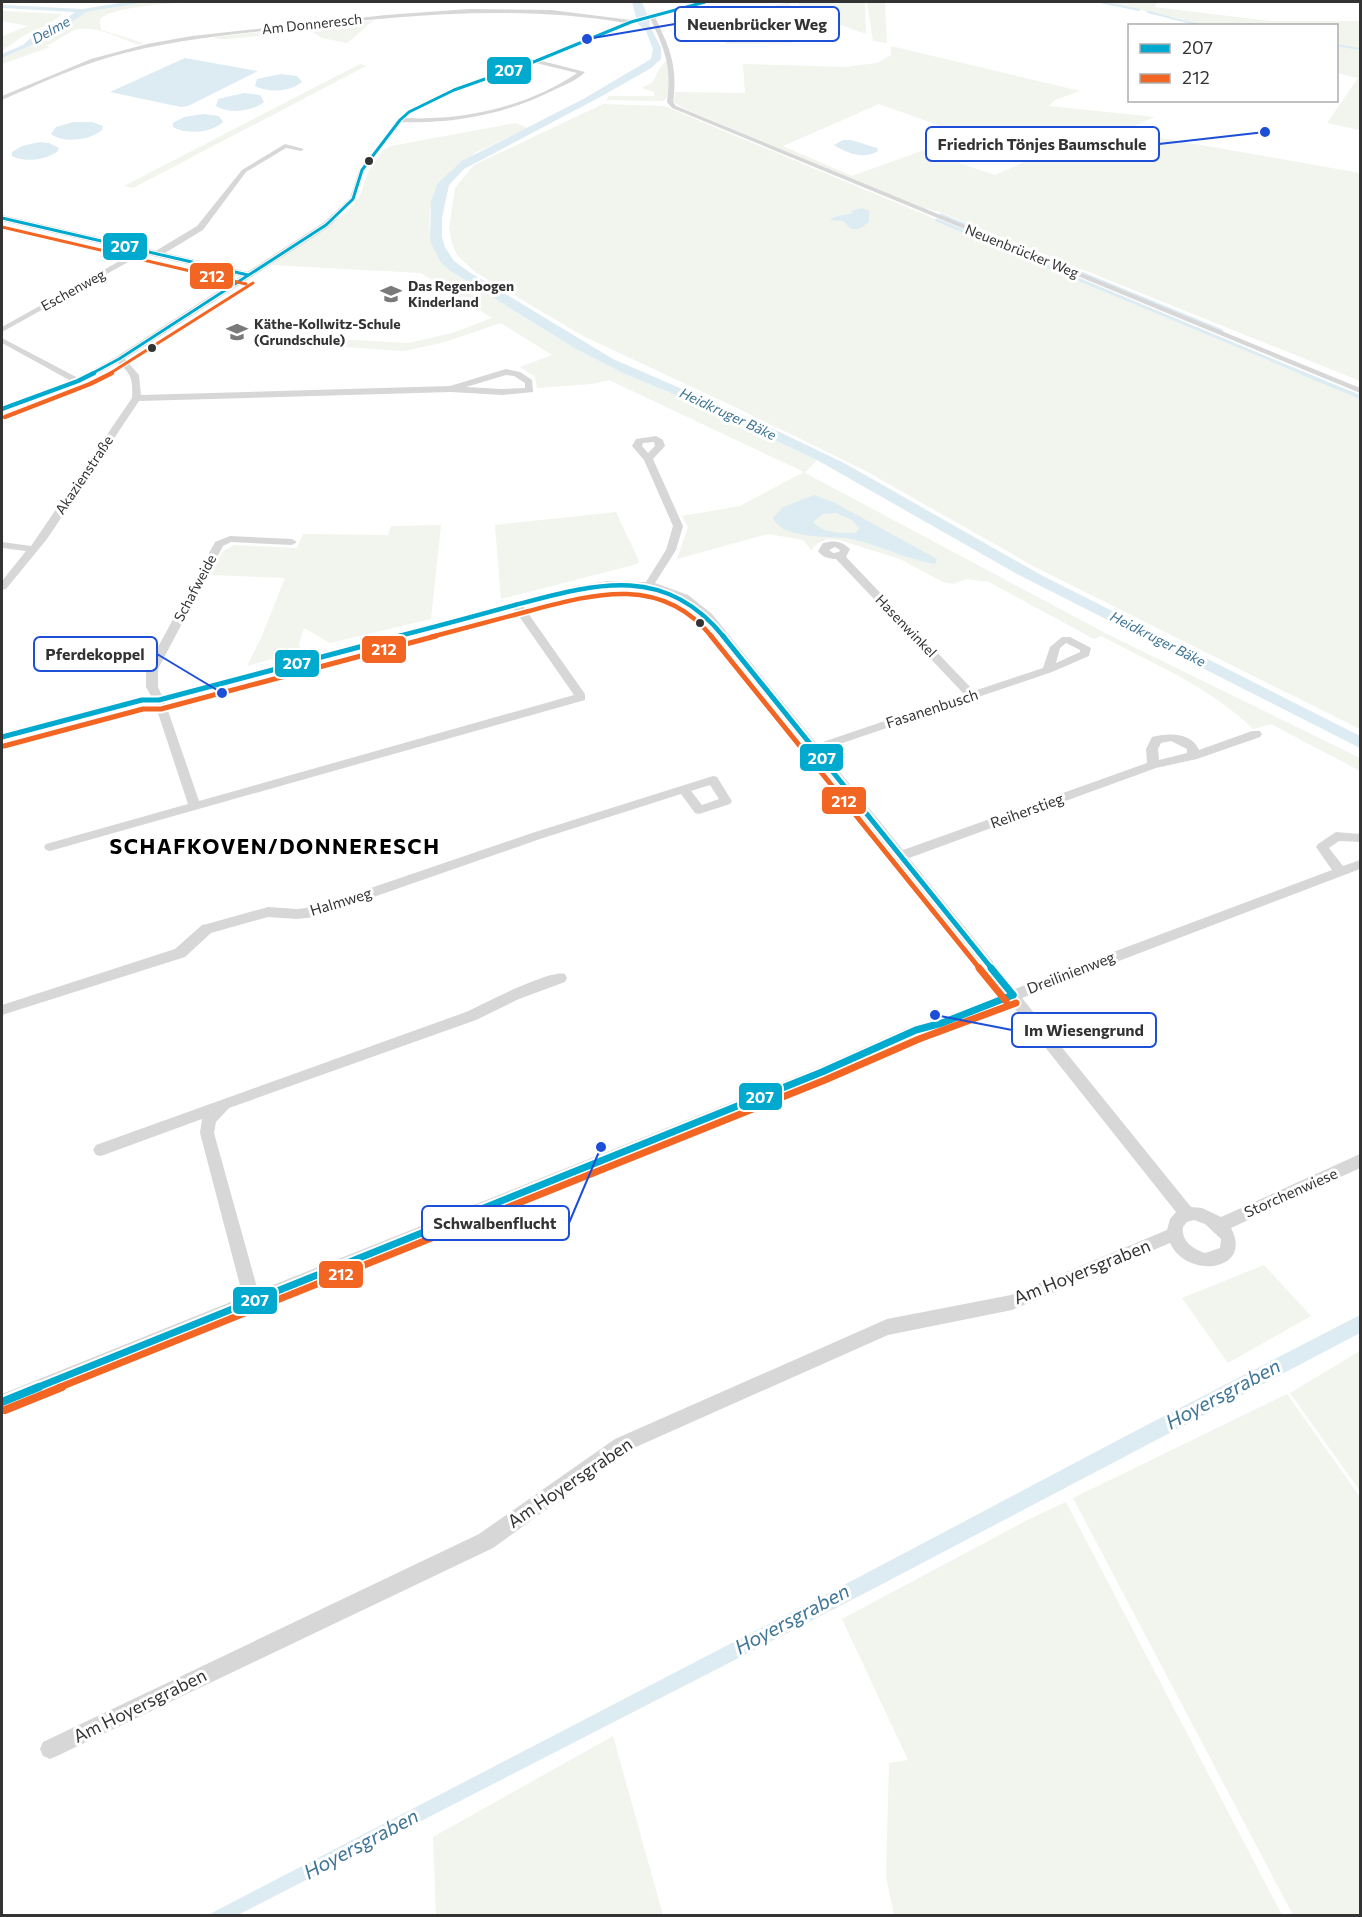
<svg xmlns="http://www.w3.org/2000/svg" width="1362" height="1917" font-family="Commissioner,sans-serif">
  <rect width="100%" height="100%" fill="#fff"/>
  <g fill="#f1f5ed" fill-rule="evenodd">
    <path d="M147,2H190C169,4 114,6 100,19L101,30L144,43L139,45C120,39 94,24 75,30C65,34 56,42 46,46L50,47L2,64V58L32,45L40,37L62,29L86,12Z"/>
    <polygon points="789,2 793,12 796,41 792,43 726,44 719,20 739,20 745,13"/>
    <polygon points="798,2 865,2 866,34 806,13 801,10"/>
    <polygon points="867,2 885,2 887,43 873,41"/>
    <polygon points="1105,2 1158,2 1154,7 1270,21 1360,21 1360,130 1327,123 1358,78 1337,73 1336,26 1199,25 1182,19"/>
    <path d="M2,11L62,14C50,26 37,28 23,36C15,41 10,46 2,50V36L28,26L2,21Z"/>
    <polygon points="374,20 347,43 322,38 311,31 228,39 217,39 214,37"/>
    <path d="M891,46L1080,91L1055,100L1049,106L1155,117L1122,131L1360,173V381L937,211L922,208L685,109L673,102L675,92L745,93L743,64L845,67L877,63L891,55ZM879,104L966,135L852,176L783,146ZM1028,135L1062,145L995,175L959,163Z"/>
    <polygon points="665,62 670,62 669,95 664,101 607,100 609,96 654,96 654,92 642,88 653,82 658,71"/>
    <polygon points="360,64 366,66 133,188 124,186"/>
    <polygon points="603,104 664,106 1360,396 1360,729 1035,567 864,470 735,407 583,336 475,272 457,255 452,243 449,229 455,188 474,165"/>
    <path d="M516,123L527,128L475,153L434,190C427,222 425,245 449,270L576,349L625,374L700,405L817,460L805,473L1107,634L1360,758V771L1271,724L1253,729C1210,687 1154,664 1101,636L1094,639L989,582L966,579L953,584L943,582L900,559L839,540L828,539L818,543L811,550L803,540L768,534L677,559L688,527L682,516L740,506L804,472L609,380L592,384L537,388L535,377L520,367L552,355L501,323L445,342L404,351L330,346L333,339L409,343L452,333L492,318L421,273L271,265L347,212L361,194L368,172L383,150L391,146Z"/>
    <polygon points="616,512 639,561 637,564 501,599 495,525"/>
    <polygon points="441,525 431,619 330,643 304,628 299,644 301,651 247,666 261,638 285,578 210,575 223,551 234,545 297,548 303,534 388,535 391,526"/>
    <polygon points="1264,1265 1311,1316 1228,1363 1182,1298"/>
    <polygon points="1360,1351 1360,1491 1290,1393"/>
    <polygon points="1287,1394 1360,1497 1360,1915 1293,1915 1073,1498"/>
    <polygon points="1066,1502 1282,1915 894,1915 886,1877 889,1763 908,1760 842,1619 1029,1519"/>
    <polygon points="613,1736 663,1915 436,1915 433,1837"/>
  </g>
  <g fill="#ddebf3" fill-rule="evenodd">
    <polygon points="126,2 147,2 86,12 62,29 41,37 32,45 2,58 2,54 23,45 34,35 56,27 75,12 2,8 2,5 83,9"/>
    <polygon points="632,2 642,2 650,21 649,24 661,48 661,59 651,68 602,96 464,169 449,185 442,218 442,237 445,247 454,261 469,272 613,359 763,424 844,463 1041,575 1360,736 1360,748 1017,574 817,460 700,405 625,374 576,349 449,270 440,261 430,241 431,201 437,184 462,161 585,98 651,59 653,49 646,31 638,24"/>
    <polygon points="185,58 258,71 188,106 181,107 110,92"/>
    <path d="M281,74L297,76L302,82C290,92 268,93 255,86L257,79Z"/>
    <path d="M244,93L260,95L264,102C252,112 229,114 216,106L218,99Z"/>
    <path d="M203,114L219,116L223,122C211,133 187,135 173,127V123L184,117Z"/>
    <path d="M73,122H92L103,126L102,130C90,140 65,144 51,134L56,127Z"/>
    <path d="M843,140H851L877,148L878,151C864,160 846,153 834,145Z"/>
    <path d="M40,142L49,143L59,148L58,151C46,160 26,163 12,156V152L22,146Z"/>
    <path d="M862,208L869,211V222L859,229H851L843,221L830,220C837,214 844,216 853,213L851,211Z"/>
    <path d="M814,495L835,503L937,559L935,564C904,559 876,543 846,538C827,536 782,539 773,518L783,507ZM836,513L852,520L859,528L856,533C841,533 824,534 813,522L823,514Z"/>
    <polygon points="1360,1315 1360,1333 869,1591 238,1915 208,1915 861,1576 1141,1428"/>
  </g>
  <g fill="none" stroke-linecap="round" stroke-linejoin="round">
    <g stroke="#ddebf3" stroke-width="2">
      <polyline points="1100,2 1139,10"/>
      <polyline points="1148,12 1203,26"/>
      <polyline points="1336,45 1360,49"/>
    </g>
    <g stroke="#ddebf3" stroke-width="3">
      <polyline points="941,215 1222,331"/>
      <polyline points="937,220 1305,374"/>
    </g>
    <polyline stroke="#ddebf3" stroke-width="4" points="1302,373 1360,397"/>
    <g fill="#d7d7d7" fill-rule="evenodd">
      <path d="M701,2H708L655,17C670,49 678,66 673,102L676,106L1360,388V393L672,108L667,102C672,67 665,50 650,18L633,23L542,61L585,72C576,81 564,85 552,91C505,114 455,124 402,122L365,170L355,200L329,227L125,359L139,375L141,395L450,386L506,369L520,372L532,380L533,392L502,395L451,392L139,401L47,539L6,589L2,590V581L26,551L2,548V542L31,546L132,398C133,382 132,373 118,363L81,383L2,412V406L71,381L2,343V338L78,378L116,357L323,223L350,198L359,170L398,119L407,111L452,89L534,60L625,23C513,4 401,16 289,28C229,35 168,40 110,57C73,68 39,84 4,99L2,100V96L91,59L147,44L192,36L386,15L469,9L551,10L631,20ZM536,63L577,73C529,106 464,121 406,118L411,113L456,91ZM506,375L514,376L525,383V388L502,389L466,387Z"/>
      <polygon points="285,144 304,149 301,151 286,148 246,172 203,230 160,256 154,256 154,252 197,226 242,170"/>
      <polygon points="141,249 148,251 2,332 2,327"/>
      <path d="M656,436L663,440L665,446L653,459L683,526L676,550L655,583L688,595L712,614L817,744L964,694L836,559C829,559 822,557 818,551L823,543C834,540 842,541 850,549L846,557L974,691L1043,668L1050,647L1062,637H1070L1091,648L1089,656L1052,672L822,750L903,850L1147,763L1146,749L1152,737C1168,733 1191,732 1199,750L1252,731H1260L1262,734L1260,737L1197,759L1156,768L909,858L1015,989L1332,870L1316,847L1318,844L1336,832L1360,834V842L1339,841L1329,848L1343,866L1360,860V869L1022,998L1191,1207L1202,1208L1221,1217L1360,1154V1168L1231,1228C1254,1271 1187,1280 1170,1243L1012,1310L888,1335L627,1451L493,1548L57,1756L50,1759L43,1756L40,1749L43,1742L479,1534L615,1439L887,1319L1011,1295L1167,1230L1170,1219L1176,1212L1010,1003L947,1027L919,1035L827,1076L2,1410V1394L243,1297L200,1133L202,1119L101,1156L96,1155L93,1150L96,1145L466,1012C483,1004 550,969 565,974L567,978L565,982L519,999L476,1020L229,1108L216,1122L214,1133L258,1291L817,1068L911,1026L940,1018L1003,994L709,624C657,566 588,589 523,606L585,694V700L50,851L46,850L44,847L46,844L188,804L155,704H142L2,741V733L142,696H151L146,687V669L215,542L230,536L292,539L297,542L292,545L231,542L223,546L158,669V687L162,696L576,586L607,581L646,582L666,550L673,526L644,460L632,446L636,439ZM654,442L655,446L648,453L642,446L643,443ZM835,547L840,550L839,552L833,553L829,550ZM514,609L574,695L199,801L165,702ZM1066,643L1080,650V652L1056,663L1060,648ZM1171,741L1187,749V753L1159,760L1158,749L1161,743ZM1194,1220L1205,1224L1221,1239L1220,1248L1205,1253C1193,1249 1181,1241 1183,1227L1187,1222Z"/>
      <path d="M713,776L717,777L730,798L732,801L730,804L699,814L695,813L681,794L540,839L316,917L297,919L268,917L211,933L185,957L2,1015V1005L175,949L202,925L207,924L268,907L297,909L315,907L532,833ZM710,785L719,799L702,805L691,791Z"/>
    </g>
    <polygon fill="#d0d0d0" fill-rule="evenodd" points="2,215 248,272 254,275 248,278 2,221"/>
    <defs>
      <g id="bus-1-far4">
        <polyline points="2,218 248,275"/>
        <polyline points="91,374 119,359 326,225 353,199 362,170 400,120 409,112 454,90 536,61 631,22 705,2"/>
      </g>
      <g id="bus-1-far3">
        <polyline points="2,409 78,381 94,373"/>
        <path d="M395,637C435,627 475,616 515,605C595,584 664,563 724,637"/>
      </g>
      <g id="bus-1-far2">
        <polyline points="723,636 992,969"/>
        <polyline points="2,737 142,700 159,700 401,636"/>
      </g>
      <g id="bus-1-far1">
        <polyline points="991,968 1013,995"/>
        <polyline points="36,1388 822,1072 916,1030 942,1023 1013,995"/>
      </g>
      <polyline id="bus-1" points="2,1402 39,1387"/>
      <g id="bus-2-far4">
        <polyline points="2,227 246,284"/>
        <polyline points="109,374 253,283"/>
      </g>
      <g id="bus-2-far3">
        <polyline points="5,417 90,384 112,373"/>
        <path d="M431,637C464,628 496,620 529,611C596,593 662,575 712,637"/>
      </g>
      <g id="bus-2-far2">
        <polyline points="711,636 980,969"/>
        <polyline points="4,746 143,709 161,709 436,636"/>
      </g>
      <g id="bus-2-far1">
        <polyline points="979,968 1006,1001"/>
        <polyline points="58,1388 825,1080 919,1039 1016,1003"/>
      </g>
      <polyline id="bus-2" points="5,1410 62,1387"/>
    </defs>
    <use href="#bus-1-far4" stroke="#fff" stroke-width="5"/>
    <use href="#bus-1-far3" stroke="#fff" stroke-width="8"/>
    <use href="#bus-1-far2" stroke="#fff" stroke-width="9"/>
    <use href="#bus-1-far1" stroke="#fff" stroke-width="11"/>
    <use href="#bus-1" stroke="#fff" stroke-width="13"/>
    <use href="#bus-2-far4" stroke="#fff" stroke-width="5"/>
    <use href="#bus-2-far3" stroke="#fff" stroke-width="8"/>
    <use href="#bus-2-far2" stroke="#fff" stroke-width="9"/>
    <use href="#bus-2-far1" stroke="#fff" stroke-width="11"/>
    <use href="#bus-2" stroke="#fff" stroke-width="13"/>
    <use href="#bus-1-far4" stroke="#00a9ce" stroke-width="3"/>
    <use href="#bus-1-far3" stroke="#00a9ce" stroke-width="4.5"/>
    <use href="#bus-1-far2" stroke="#00a9ce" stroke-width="5"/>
    <use href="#bus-1-far1" stroke="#00a9ce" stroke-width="7"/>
    <use href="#bus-1" stroke="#00a9ce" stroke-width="8"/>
    <use href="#bus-2-far4" stroke="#f26522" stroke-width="3"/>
    <use href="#bus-2-far3" stroke="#f26522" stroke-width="4.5"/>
    <use href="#bus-2-far2" stroke="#f26522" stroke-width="5"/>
    <use href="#bus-2-far1" stroke="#f26522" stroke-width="7"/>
    <use href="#bus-2" stroke="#f26522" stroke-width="8"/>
  </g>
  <defs>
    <symbol id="school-bare" viewBox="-9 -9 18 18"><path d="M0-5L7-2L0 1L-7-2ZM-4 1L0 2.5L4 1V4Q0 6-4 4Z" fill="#7a7a7a" stroke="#fff" stroke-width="2.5" paint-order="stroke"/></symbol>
  </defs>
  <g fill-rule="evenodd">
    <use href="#school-bare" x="376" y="279" width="30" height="30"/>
    <use href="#school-bare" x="222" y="317" width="30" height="30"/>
  </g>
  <g fill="#333" stroke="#fff" stroke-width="2">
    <circle cx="369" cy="161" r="5"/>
    <circle cx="152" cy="348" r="5"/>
    <circle cx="700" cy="623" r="5"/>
  </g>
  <g text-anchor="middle" stroke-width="6" stroke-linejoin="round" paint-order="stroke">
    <g font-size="14" fill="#333" stroke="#fff">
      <text transform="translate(312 24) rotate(-6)" y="5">Am Donneresch</text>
      <text transform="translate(1022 251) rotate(22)" y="5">Neuenbrücker Weg</text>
      <text transform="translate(73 290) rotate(-29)" y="5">Eschenweg</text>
      <text transform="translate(84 475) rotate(-56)" y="5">Akazienstraße</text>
      <text transform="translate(195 588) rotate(-62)" y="5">Schafweide</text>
      <text transform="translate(906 626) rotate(46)" y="5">Hasenwinkel</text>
    </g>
    <g font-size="14" font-style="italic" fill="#3f7597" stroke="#fff">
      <text transform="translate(51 30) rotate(-29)" y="5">Delme</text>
      <text transform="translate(728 414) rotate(25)" y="5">Heidkruger Bäke</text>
      <text transform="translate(1158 639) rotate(27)" y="5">Heidkruger Bäke</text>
    </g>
    <g font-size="14" font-weight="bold" fill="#333" stroke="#fff" text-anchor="start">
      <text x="408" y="291">Das Regenbogen<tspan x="408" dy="16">Kinderland</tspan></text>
      <text x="254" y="329">Käthe-Kollwitz-Schule<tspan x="254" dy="16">(Grundschule)</tspan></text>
    </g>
    <g font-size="15" fill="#333" stroke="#fff">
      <text transform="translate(932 709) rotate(-18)" y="5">Fasanenbusch</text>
      <text transform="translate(1027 811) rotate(-20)" y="5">Reiherstieg</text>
      <text transform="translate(341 902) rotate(-17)" y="5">Halmweg</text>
      <text transform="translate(1071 973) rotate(-21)" y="5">Dreilinienweg</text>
      <text transform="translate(1291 1193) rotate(-24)" y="5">Storchenwiese</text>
    </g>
    <g font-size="18" fill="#333" stroke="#fff">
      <text transform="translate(1082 1272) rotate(-22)" y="6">Am Hoyersgraben</text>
      <text transform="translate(570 1483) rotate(-34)" y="6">Am Hoyersgraben</text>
      <text transform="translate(140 1706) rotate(-26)" y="6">Am Hoyersgraben</text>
    </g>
    <g font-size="20" font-style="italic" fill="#3f7597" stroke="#fff">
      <text transform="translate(1223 1394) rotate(-28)" y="7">Hoyersgraben</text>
      <text transform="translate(792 1619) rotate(-28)" y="7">Hoyersgraben</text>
      <text transform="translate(361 1844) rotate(-28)" y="7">Hoyersgraben</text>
    </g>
    <g font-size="21" font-weight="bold" letter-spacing="1.5" fill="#000" stroke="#fff">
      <text x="275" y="854">SCHAFKOVEN/DONNERESCH</text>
    </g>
  </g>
  <path fill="none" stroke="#1d4ed8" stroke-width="2" d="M587 39L675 24M1265 132L1159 144M222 693L157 654M935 1015L1012 1030M601 1147L569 1223"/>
  <g fill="#1d4ed8" stroke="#fff" stroke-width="2">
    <circle cx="587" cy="39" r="6"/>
    <circle cx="1265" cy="132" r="6"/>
    <circle cx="222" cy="693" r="6"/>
    <circle cx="935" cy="1015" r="6"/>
    <circle cx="601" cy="1147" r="6"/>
  </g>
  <g fill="#fff" stroke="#1d4ed8" stroke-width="2">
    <rect x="675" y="7" width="164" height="34" rx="6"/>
    <rect x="926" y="127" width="233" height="34" rx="6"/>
    <rect x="34" y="637" width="123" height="34" rx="6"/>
    <rect x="1012" y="1013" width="144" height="34" rx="6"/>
    <rect x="422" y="1206" width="147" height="34" rx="6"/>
  </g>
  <g font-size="16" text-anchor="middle" font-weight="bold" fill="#333">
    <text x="757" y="30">Neuenbrücker Weg</text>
    <text x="1042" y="150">Friedrich Tönjes Baumschule</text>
    <text x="95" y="660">Pferdekoppel</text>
    <text x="1084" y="1036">Im Wiesengrund</text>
    <text x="495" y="1229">Schwalbenflucht</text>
  </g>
  <g stroke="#fff" stroke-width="2">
    <rect x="486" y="56" width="46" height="29" rx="6" fill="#00a9ce"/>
    <rect x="102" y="232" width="46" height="29" rx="6" fill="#00a9ce"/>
    <rect x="189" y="262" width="45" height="28" rx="6" fill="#f26522"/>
    <rect x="361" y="635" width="46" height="29" rx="6" fill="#f26522"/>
    <rect x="274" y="649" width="46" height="29" rx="6" fill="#00a9ce"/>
    <rect x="799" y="743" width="45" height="29" rx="6" fill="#00a9ce"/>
    <rect x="821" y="786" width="46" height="29" rx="6" fill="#f26522"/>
    <rect x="738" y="1082" width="45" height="29" rx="6" fill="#00a9ce"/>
    <rect x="318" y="1260" width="46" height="29" rx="6" fill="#f26522"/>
    <rect x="232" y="1286" width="46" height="29" rx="6" fill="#00a9ce"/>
  </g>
  <g font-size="16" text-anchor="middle" font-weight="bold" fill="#fff">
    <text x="509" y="76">207</text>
    <text x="125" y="252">207</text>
    <text x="212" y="282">212</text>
    <text x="384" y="655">212</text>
    <text x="297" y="669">207</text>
    <text x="822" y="764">207</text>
    <text x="844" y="807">212</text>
    <text x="760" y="1103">207</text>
    <text x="341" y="1280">212</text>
    <text x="255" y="1306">207</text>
  </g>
  <rect width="1362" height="1917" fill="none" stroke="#333333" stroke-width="6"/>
  <rect x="1128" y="24" width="210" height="78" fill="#ffffff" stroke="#adadad" stroke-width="1.5"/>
  <rect x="1140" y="44" width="30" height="9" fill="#00a9ce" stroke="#adadad" stroke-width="1.5"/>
  <text x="1182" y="54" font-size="18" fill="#333333">207</text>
  <rect x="1140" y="74" width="30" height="9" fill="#f26522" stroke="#adadad" stroke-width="1.5"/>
  <text x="1182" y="84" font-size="18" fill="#333333">212</text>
</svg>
